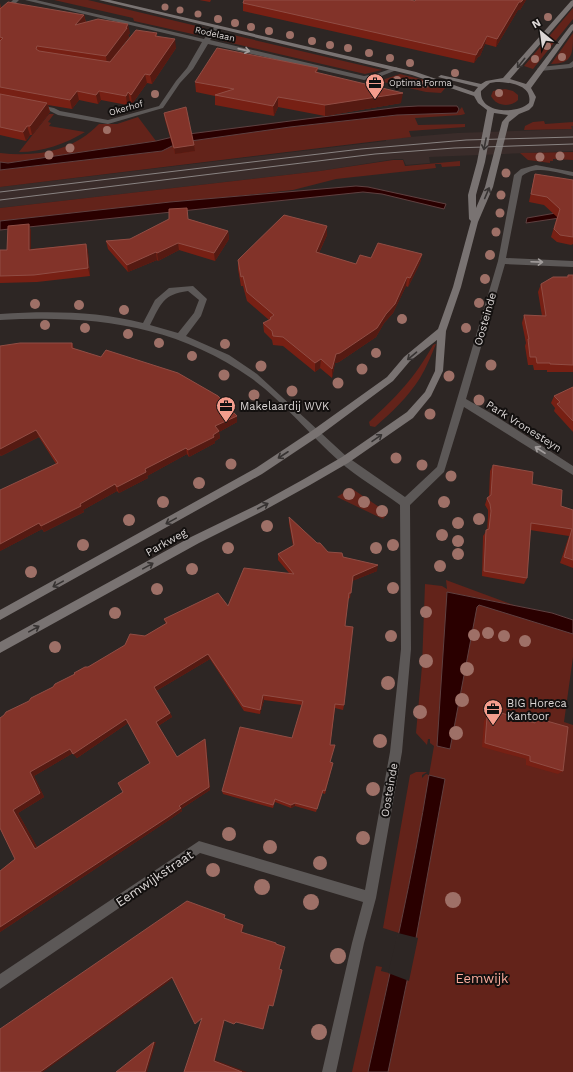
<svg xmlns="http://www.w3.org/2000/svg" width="573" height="1072" font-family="'Work Sans',sans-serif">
  <rect width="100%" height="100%" fill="#2d2624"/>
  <polygon fill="#3a2c2a" points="571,126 573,126 573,151 429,157 430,163 406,165 403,159 395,159 320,171 0,208 0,187 386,141 386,139 457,133 571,129"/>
  <g fill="#63231a">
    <polygon points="54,0 88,0 205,28 206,32 197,35 134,21 133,18"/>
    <polygon points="573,8 573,19 533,69 524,66"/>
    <path d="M573,33C573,53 573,64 551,64Z"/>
    <polygon points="229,34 382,70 365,74 223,41"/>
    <polygon points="400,74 432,82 446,87 441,93 426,92 379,81"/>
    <path d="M505,89L513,91L518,95V100C510,108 496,106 491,96L493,91Z"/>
    <polygon points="462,107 465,114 461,115 415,118 418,125 465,124 465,127 409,131 411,137 0,187 0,170 162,151 172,146 191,141 290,127 397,115 457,113"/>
    <path d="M49,114H54L48,122L51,123L49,126L85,132C65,144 43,152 19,152Z"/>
    <path d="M138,117L156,141L8,163L0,162V153C36,157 72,152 99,124H117Z"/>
    <polygon points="544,121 545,124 573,122 573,126 571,126 572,129 524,130 525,126 533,122"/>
    <polygon points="573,152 573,160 553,159 553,161 550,161 550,163 528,160 520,153"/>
    <polygon points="393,160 403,160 405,166 460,161 460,166 442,167 441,164 435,164 436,168 336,179 293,190 0,221 0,208 320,171"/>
    <path d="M435,344H436C431,356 426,368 420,378C408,397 392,412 375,427L370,426L369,422C397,396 414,379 433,345Z"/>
    <polygon points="351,488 388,513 383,519 337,497"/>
    <polygon points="446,580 573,627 573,657 564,722 573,725 573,1072 352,1072 376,966 382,967 381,971 389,973 399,933 383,928 410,775 416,772 427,772 422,775 422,778 426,774 429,775 434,746 430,743 430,739 428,739 427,745 416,733 422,666 425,584 442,586 447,589"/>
  </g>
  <g fill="#2a0000" stroke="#5f4040">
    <polygon points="418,106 457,106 459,109 457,113 397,115 290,127 191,141 172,146 162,151 0,170 0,162 8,163 156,141 181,135 400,107"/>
    <polygon points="356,186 368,187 446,204 444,209 382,194 363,192 0,230 0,221 170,202"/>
    <polygon points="573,210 573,216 526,223 527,218"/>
    <polygon points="447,592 552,613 573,620 573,634 479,605 477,607 450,749 437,746"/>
    <path d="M429,775L445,779L416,938L388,1072H368C390,973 413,875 429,775Z"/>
  </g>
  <polygon fill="#2d2624" points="398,933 418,938 409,981 388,973"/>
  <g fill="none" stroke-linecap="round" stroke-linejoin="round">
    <g fill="#5c5857" fill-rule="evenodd">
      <polygon points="13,0 19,0 0,19 0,13"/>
      <polygon points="25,0 36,0 204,39 215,26 217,25 220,27 210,40 364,76 376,74 396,67 399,69 379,77 364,80 208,44 193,69 180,83 163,108 108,124 58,115 50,111 32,106 35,104 54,108 60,111 108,120 159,106 176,81 187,68 202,42"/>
      <polygon points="573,61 573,67 571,68 540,71 537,69 540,67 569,64"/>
      <path d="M536,165L573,172V176C557,173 536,164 522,176L506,258L573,261V267L505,264L466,399L494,415L573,466V475L464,407L444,472L410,505L411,649L402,752L376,898L364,943L336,1072H322L352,943L363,902L200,853L0,989V974L199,841L365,890L390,752L401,649L400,505C380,490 358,478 339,461C310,435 282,400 251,378C174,324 91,315 0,320V314C48,311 96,311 143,323L155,300L169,288L193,286L207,299L201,316L186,336L229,355L257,374L346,456L405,497L437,467L498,261L514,175L521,169ZM188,291L199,300L194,313L178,333L150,325C161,304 163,294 188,291Z"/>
    </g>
    <path fill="#797372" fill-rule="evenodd" d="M99,0H110L416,72L474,92L478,87L438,77L441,75L481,84L486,81L503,78L571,1L573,0V6L510,79L526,84L571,25L573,24V30L531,88L536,97L533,106L529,110L519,114L509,122L493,187L478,222L461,287L446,331L443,371L431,396L413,418L348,463L310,485L263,511L199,543L0,653V642L191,537L257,505L304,479L342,457L407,412L425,392L435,371L437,340L410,361L393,381L319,436L262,474L0,620V610L256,468L313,430L387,377L404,357L438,329L453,287L471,221L469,219L468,195L477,162L487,110L478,103L474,96L412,75ZM496,82C509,82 533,85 529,103C516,115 479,113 481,91L490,83ZM494,113L508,115L502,122L485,187L476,208V195L485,162Z"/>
    <g stroke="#898382" stroke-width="1">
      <polyline points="0,192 361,149 466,140 573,137"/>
      <polyline points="0,200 375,154 454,148 573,144"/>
    </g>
  </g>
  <g fill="#9e7067">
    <circle cx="165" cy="7" r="3.5"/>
    <circle cx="180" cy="10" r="3.5"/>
    <circle cx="198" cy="14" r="3.5"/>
    <circle cx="548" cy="17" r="4"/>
    <circle cx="218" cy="19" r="4"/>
    <circle cx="235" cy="23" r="4"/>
    <circle cx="251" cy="27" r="4"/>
    <circle cx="269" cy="31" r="4"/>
    <circle cx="290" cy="35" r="4"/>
    <circle cx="312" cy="41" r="4"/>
    <circle cx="330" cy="45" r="4"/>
    <circle cx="547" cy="46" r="4"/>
    <circle cx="348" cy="48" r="4"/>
    <circle cx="369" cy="53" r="4"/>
    <circle cx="562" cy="57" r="4"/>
    <circle cx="390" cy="58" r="4"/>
    <circle cx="535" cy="59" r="4"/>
    <circle cx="410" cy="63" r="4"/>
    <circle cx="455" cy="73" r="4"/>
    <circle cx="397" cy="80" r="4"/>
    <circle cx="425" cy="84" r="4"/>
    <circle cx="499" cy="93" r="4"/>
    <circle cx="155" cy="94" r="4"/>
    <circle cx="112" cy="112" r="4"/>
    <circle cx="107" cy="130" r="4"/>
    <circle cx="70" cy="148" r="4.5"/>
    <circle cx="49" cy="155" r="4.5"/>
    <circle cx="560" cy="156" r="4.5"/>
    <circle cx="540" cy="157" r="4.5"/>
    <circle cx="506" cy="173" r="4.5"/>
    <circle cx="501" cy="195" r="4.5"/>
    <circle cx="500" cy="213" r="4.5"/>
    <circle cx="496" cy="232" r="4.5"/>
    <circle cx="490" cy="255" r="5"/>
    <circle cx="485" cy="279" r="5"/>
    <circle cx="479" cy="303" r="5"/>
    <circle cx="35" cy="304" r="5"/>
    <circle cx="79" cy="305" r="5"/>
    <circle cx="124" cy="310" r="5"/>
    <circle cx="402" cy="319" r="5"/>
    <circle cx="45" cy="325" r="5"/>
    <circle cx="85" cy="328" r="5"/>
    <circle cx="466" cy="328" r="5"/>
    <circle cx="128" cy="334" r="5"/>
    <circle cx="159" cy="343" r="5"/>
    <circle cx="225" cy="344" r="5"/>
    <circle cx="376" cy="353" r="5"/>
    <circle cx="192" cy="356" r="5"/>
    <circle cx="491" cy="365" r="5.5"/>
    <circle cx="261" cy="366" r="5.5"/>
    <circle cx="362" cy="369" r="5.5"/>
    <circle cx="224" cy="375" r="5.5"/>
    <circle cx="449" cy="376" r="5.5"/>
    <circle cx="338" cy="383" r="5.5"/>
    <circle cx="292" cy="391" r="5.5"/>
    <circle cx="254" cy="395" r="5.5"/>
    <circle cx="479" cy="400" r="5.5"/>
    <circle cx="430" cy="414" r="5.5"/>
    <circle cx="396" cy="458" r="5.5"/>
    <circle cx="231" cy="464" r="5.5"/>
    <circle cx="422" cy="465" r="5.5"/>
    <circle cx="451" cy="476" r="5.5"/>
    <circle cx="199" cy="483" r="6"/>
    <circle cx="349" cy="494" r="6"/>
    <circle cx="163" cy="502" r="6"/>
    <circle cx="364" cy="502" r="6"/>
    <circle cx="444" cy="502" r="6"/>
    <circle cx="382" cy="511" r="6"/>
    <circle cx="479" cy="519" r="6"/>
    <circle cx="129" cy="520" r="6"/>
    <circle cx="458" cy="523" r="6"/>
    <circle cx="267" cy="526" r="6"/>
    <circle cx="442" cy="535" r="6"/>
    <circle cx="458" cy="541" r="6"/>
    <circle cx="83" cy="545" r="6"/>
    <circle cx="393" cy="545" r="6"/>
    <circle cx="228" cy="548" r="6"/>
    <circle cx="376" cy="548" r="6"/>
    <circle cx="458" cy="554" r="6"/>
    <circle cx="440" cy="566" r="6"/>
    <circle cx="192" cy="569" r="6"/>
    <circle cx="31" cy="572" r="6"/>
    <circle cx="393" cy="588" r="6"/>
    <circle cx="157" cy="589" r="6"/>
    <circle cx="426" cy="612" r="6"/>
    <circle cx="115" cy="613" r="6"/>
    <circle cx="488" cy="633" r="6"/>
    <circle cx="474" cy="635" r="6"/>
    <circle cx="391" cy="636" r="6"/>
    <circle cx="504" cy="636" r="6"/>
    <circle cx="525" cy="641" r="6"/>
    <circle cx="55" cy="647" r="6"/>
    <circle cx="426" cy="661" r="7"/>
    <circle cx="467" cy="669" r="7"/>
    <circle cx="388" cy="683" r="7"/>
    <circle cx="462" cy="700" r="7"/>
    <circle cx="420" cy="712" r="7"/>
    <circle cx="456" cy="733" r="7"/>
    <circle cx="380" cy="741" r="7"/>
    <circle cx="373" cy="789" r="7"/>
    <circle cx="229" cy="834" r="7"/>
    <circle cx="363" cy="838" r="7"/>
    <circle cx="270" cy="847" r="7"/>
    <circle cx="320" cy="863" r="7"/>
    <circle cx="213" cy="870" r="7"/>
    <circle cx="262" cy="887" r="8"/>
    <circle cx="453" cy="900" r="8"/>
    <circle cx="311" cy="902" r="8"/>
    <circle cx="338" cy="956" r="8"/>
    <circle cx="319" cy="1032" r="8"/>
  </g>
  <g fill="#772014" fill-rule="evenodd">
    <polygon points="199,0 211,0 210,2"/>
    <polygon points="416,0 526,0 520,10 518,10 496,47 485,44 480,56 478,57 474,63 243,11 243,3 415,1"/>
    <polygon points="0,3 1,8 84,15 86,22 130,33 128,35 129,37 110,62 157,33 157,36 176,48 152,84 147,83 132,104 130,101 127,105 101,100 98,104 79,100 72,109 48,105 50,112 32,135 30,135 26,141 0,135"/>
    <polygon points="318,68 317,73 401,103 325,116 278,107 274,116 215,105 215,96 196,92 195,82"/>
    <polygon points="164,113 194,145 195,151 175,154 165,120"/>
    <polygon points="535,174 573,180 573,244 571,245 557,242 551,237 557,217 544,205 529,202 533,182"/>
    <polygon points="189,219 228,231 229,239 215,261 179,250 158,261 157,260 128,272 108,249 106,241 130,239"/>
    <polygon points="29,224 31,232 31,249 86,244 88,252 90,276 37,282 0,283 0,250 7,250"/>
    <polygon points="327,226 327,235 319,253 356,264 371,258 422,254 420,263 408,287 406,286 393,313 384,323 376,337 339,362 335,363 332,378 320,368 315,372 283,346 273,345 272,340 264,332 263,323 269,320 247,301 243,286 241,286 238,269 238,260"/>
    <polygon points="568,275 573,275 573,372 547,372 547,370 534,370 533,365 528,365 525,346 526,343 522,323 524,315 542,316 538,292 541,284 567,277"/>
    <polygon points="72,343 74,349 237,416 237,422 219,432 220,438 215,441 215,443 189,457 187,454 147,476 148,478 119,493 117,491 83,510 84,512 44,532 42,529 0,551 56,464 39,437 1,456 0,455 0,346"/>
    <polygon points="573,387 573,432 554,411 555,408 551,403 554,396"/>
    <polygon points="493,465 532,484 561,506 573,510 573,568 560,563 569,536 530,530 527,578 524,584 482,576 483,536 487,530 488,517 488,510 485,505 487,498 489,497 490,471"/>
    <path d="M289,517L317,543L328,552L343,557L377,571L352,581L350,598L348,599L345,626L344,705L343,710L335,708L330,745V762L332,767L325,794L322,793L316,812L295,806L291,808L275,802L273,808L223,794L222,791L292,738L302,705L264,700L260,714L244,711L210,659L156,691L170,713L172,717L158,726L177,757L206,743L210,790L181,809L182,811L169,820L0,932V871L15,859L0,828L29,701L75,674L166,624L164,619L228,606L289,573L278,560V554L293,546L289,523ZM128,723L150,763L123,792L37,847L18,813L44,797L34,776L73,753L77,758Z"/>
    <polygon points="487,717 532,722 536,718 563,771 558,774 526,765 526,759 482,747 484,721"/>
  </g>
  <g fill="#551a12">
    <polygon points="523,0 526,0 520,10 518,10 496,47 497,39 519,2"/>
    <polygon points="84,15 86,24 75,25"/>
    <polygon points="128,24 130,33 128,35 129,37 107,65 106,56"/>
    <polygon points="487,36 485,44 480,56 478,57 474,63 476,55"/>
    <polygon points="175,39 176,48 152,84 150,75"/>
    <polygon points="145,74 147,83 132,104 131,95"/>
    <polygon points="77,91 79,100 72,109 70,100"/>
    <polygon points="99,91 101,100 98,104 96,95"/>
    <polygon points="128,92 130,101 127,105 126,96"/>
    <polygon points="403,93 401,103 325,116 325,105"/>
    <polygon points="278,97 278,107 274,116 273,106"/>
    <polygon points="47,103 50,112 32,135 30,126"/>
    <polygon points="27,126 30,135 26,141 23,132"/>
    <polygon points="194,145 195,151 175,154 174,148"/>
    <polygon points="29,224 31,232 31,257 29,250"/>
    <polygon points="327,226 327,235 315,261 316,252"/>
    <polygon points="228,231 229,239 215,261 214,253"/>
    <polygon points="178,243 179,250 158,261 157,253"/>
    <polygon points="86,244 88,252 90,276 88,268"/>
    <polygon points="156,252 157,260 128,272 127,265"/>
    <polygon points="422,254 420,263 408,287 410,278"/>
    <polygon points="407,277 406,286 393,313 384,323 376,337 339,362 335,363 332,378 332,369 336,354"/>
    <polygon points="72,343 75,350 72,348"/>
    <polygon points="321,359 320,368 315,372 315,363"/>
    <polygon points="237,416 237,422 219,432 220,438 215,441 215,443 189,457 188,450 213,435 215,426"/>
    <polygon points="36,430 39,437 1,456 0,454 0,449"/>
    <polygon points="186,448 187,454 147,476 148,478 119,493 117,487 145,469"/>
    <polygon points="115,484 117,491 83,510 84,512 44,532 41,526 80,504"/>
    <polygon points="39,523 42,529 0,551 0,544"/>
    <polygon points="378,565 377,571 352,581 353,576"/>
    <polygon points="208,654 210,659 156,691 154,687"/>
    <polygon points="263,695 264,700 260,714 260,710"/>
    <polygon points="170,713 172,717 158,726 156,722"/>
    <polygon points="126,719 128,723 77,758 73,754"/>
    <polygon points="205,739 206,743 210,790 181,809 182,811 169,820 0,932 0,927 179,806"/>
    <polygon points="70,749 73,753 34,776 44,797 18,813 39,851 35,849 13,810 30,772"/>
    <polygon points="295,803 295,806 291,808 291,805"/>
    <polygon points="243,925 244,926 242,933 241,932"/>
    <polygon points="172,977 174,978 43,1072 40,1072"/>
    <polygon points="224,1020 225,1020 215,1060 247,1072 242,1072 214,1061"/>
    <polygon points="154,1042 156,1042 147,1072 145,1072"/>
  </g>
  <g fill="#823329" stroke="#904d44" fill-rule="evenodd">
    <polygon points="244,0 409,0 415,1 416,0 523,0 521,2 519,2 497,39 487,36 481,48 479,49 476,55 243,3"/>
    <polygon points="8,2 84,15 75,25 98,19 128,24 126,28 127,28 106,56 37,46 36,49 39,51 110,62 136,30 157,33 155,36 175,39 150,75 145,74 131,95 128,92 126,96 99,91 96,95 77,91 70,100 0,87 0,41 3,38 0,37 0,9"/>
    <polygon points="217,48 318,68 315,72 403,93 325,105 278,97 273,106 215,95 234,89 195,82"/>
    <polygon points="0,94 47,103 30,126 27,126 23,132 0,127"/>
    <polygon points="186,107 194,145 174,148 164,113"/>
    <polygon points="535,174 573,180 573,237 560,235 554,229 560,209 547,197 531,194"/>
    <polygon points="187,208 188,219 228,231 214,253 178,243 157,253 156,252 127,265 106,241 130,239 169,219 169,209"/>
    <polygon points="284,215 327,226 316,252 356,264 360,255 371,258 378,243 422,254 410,278 407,277 395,304 386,314 377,328 340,353 336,354 332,369 321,359 315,363 283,337 273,336 272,331 263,323 271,319 270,318 274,315 247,292 243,276 241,277 238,260"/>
    <polygon points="29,224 29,250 86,244 88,268 34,275 0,276 0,250 7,250 8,226"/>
    <polygon points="568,275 573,275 573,365 550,364 550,363 537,363 536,357 530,357 528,339 529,339 524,315 546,316 541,284 553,277 568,277"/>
    <polygon points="20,343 72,343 72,348 101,357 106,350 178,373 218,396 237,416 215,426 219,431 213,435 214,437 188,450 186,448 145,469 146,472 117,487 115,484 80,504 81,506 41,526 39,523 0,544 0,490 58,463 36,430 0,449 0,346"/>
    <polygon points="573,387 573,421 557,404 560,402 554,396"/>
    <polygon points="493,465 533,472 532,484 562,490 561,506 573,510 573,560 564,557 572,529 531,523 527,578 484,571 486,530 489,529 491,511 490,504 487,498 491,495"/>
    <path d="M289,517L317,543H320L328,552L342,553L343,557L378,565L353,576L351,593H349L345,626L353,627L344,705L335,704L330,745H335L330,762L333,763L325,791L323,790L317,809L295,803L291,805L275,799L273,805L222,791L240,727L292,738L303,701L263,695L260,710L243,706L208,654L154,687L170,713L156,722L177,757L205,739L209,787L179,806L181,808L168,817L0,927V871L15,859L0,828V718L4,715L6,712L29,701L31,698L53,687L55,684L75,674L74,673L85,667H88L125,645L130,634L145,636L167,623L164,619L218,593L228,606L244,568L294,574L278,554L294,545ZM126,719L150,763L118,783L123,792L35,849L13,810L40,793L30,772L70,749L73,754Z"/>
    <polygon points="498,712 535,723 536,718 568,727 563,771 530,761 530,756 485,743 487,717"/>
    <polygon points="187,901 225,915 224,918 243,925 241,932 276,943 276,944 285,947 279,969 282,970 273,1006 269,1005 263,1029 236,1022 234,1024 224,1020 214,1061 242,1072 184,1072 202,1018 195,1024 172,977 40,1072 0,1072 0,1029"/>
    <polygon points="154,1042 145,1072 116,1072"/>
  </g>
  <defs><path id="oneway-shaft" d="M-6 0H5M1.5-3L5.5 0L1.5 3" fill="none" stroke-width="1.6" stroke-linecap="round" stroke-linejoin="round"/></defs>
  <g stroke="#a29d9c">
    <use href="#oneway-shaft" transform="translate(244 50) rotate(13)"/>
    <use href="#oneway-shaft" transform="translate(537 262) rotate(2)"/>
    <use href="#oneway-shaft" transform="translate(540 450) rotate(-147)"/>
  </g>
  <g stroke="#373332">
    <use href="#oneway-shaft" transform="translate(521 63) rotate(129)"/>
    <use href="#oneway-shaft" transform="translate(485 144) rotate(101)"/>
    <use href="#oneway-shaft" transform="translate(487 193) rotate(-67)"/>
    <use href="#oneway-shaft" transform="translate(412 356) rotate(140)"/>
    <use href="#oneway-shaft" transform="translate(377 438) rotate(-35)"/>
    <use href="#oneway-shaft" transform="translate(283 455) rotate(147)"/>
    <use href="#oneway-shaft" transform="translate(263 506) rotate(-28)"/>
    <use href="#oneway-shaft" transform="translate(171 521) rotate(151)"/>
    <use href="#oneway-shaft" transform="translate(148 566) rotate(-29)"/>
    <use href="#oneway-shaft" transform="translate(58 584) rotate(151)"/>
    <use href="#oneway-shaft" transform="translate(34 629) rotate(-29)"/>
  </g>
  <defs>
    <symbol id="office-pin" viewBox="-11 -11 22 30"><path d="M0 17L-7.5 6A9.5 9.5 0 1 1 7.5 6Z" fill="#f49d8d" stroke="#13100f"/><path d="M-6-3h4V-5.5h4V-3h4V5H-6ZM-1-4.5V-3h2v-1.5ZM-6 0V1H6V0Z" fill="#111"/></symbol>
  </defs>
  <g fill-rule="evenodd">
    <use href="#office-pin" x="364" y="72" width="22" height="30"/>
    <use href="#office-pin" x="215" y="395" width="22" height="30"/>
    <use href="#office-pin" x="482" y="698" width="22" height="30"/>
  </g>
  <g text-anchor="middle" stroke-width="4" stroke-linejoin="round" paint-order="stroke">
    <g font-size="9" fill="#dbd6d5" stroke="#13100f">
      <text transform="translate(215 34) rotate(13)" y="3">Rodelaan</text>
      <text transform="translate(126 108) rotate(-16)" y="3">Okerhof</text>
    </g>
    <g font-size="9" fill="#dbd6d5" stroke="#13100f" text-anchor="start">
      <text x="389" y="86">Optima Forma</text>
    </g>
    <g font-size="11" fill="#dbd6d5" stroke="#13100f">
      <text transform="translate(485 319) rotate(-74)" y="4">Oosteinde</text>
      <text transform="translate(524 426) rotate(32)" y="4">Park Vronesteyn</text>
      <text transform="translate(166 542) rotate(-29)" y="4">Parkweg</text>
      <text transform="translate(389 790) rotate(-80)" y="4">Oosteinde</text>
    </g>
    <g font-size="11" fill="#dbd6d5" stroke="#13100f" text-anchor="start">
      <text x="240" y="410">Makelaardij WVK</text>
      <text x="507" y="707">BIG Horeca<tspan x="507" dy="13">Kantoor</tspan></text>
    </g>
    <g font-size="13" fill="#dbd6d5" stroke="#13100f">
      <text transform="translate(154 878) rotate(-34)" y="5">Eemwijkstraat</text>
    </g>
    <g font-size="13" fill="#faac9d" stroke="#13100f">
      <text x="482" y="983">Eemwijk</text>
    </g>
  </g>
  <g transform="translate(541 32) rotate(331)" stroke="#13100f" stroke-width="3" paint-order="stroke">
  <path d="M0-3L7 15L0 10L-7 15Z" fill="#dbd6d5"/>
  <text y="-6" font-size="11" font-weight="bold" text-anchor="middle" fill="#dbd6d5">N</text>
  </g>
</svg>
